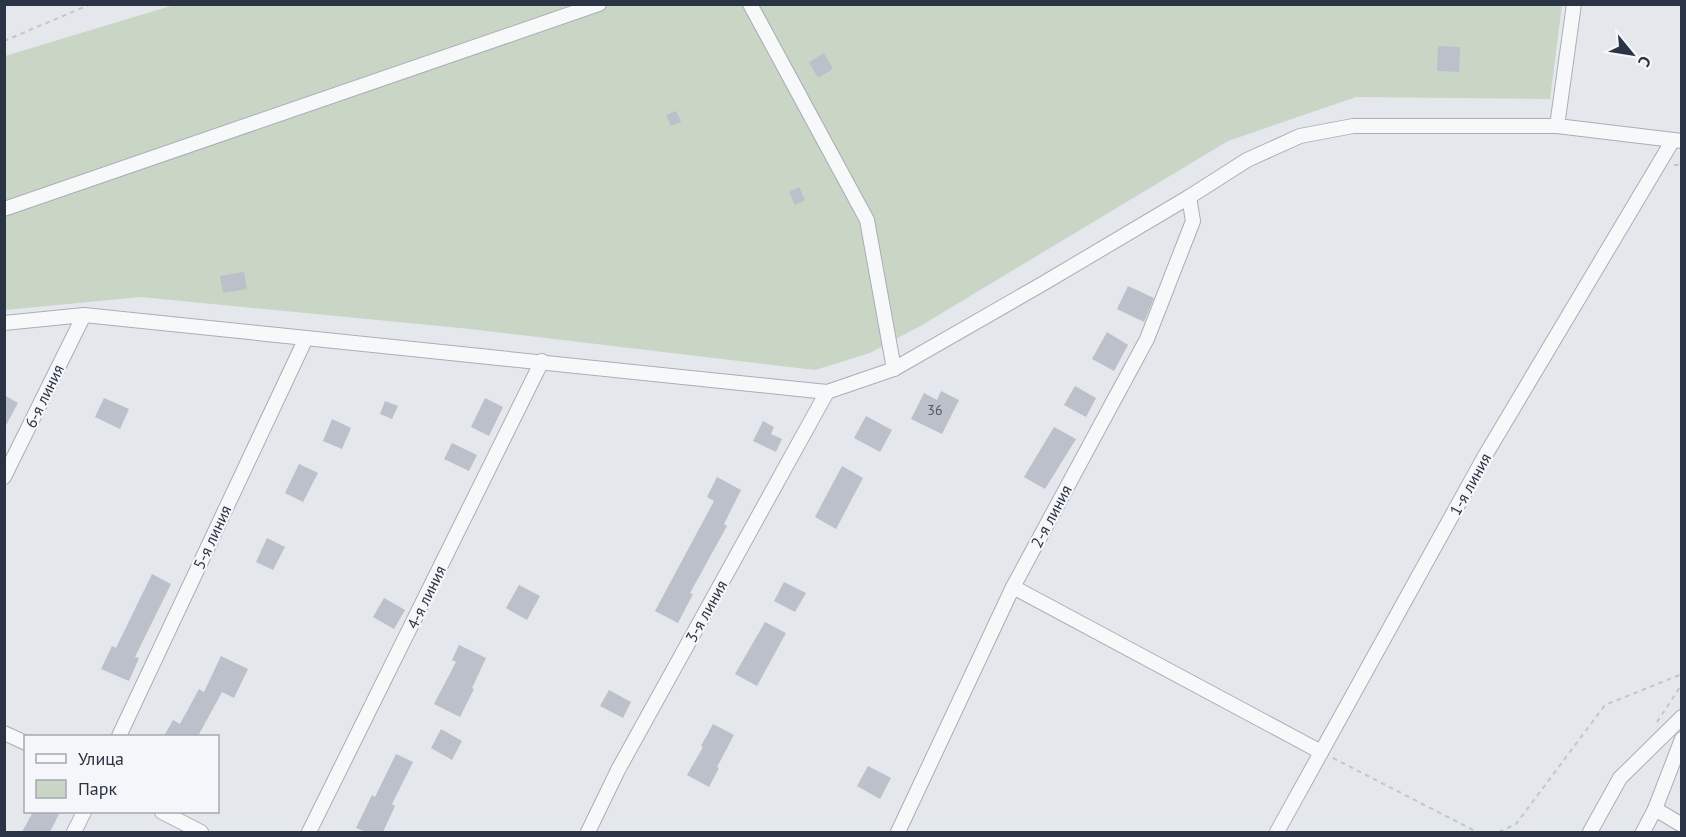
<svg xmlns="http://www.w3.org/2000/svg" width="1686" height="837" font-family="'PT Sans',sans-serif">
  <rect width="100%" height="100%" fill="#e4e7ec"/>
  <polygon fill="#c9d6c5" points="174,5 1562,5 1550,99 1356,97 1228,141 922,325 870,353 815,370 470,329 141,297 5,310 5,56"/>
  <g fill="#bbc0ca">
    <polygon points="1438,46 1460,47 1459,72 1437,71"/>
    <polygon points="824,53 833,69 818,78 809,62"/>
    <polygon points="676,111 681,122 671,126 666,115"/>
    <polygon points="799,187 805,200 795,205 789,192"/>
    <polygon points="244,272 247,289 223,293 220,276"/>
    <polygon points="1128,286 1154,298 1144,322 1117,309"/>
    <polygon points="1107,332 1128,345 1114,371 1092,359"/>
    <polygon points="1075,386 1096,398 1086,417 1064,405"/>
    <polygon points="941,391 959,400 942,434 911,419 924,393 937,400"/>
    <polygon points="4,395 18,403 4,429"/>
    <polygon points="104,398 129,409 120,429 95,417"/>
    <polygon points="485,398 503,407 489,436 471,427"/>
    <polygon points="385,401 398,406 392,419 380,414"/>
    <polygon points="866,416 892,430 880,452 854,438"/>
    <polygon points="332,419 351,428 342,449 323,441"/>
    <polygon points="763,421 774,427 771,434 782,439 776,452 753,441"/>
    <polygon points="1054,427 1076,439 1045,489 1024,477"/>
    <polygon points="452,443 477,455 469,471 444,459"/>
    <polygon points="299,464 318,473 303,502 285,493"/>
    <polygon points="842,466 863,478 836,529 815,517"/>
    <polygon points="717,477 741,490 724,524 727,526 690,593 693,594 678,623 655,611 714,501 707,497"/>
    <polygon points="267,538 285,547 273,570 256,562"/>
    <polygon points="152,574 171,584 135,657 139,658 129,681 101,669 112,646 116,648"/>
    <polygon points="784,582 806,593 795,612 774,601"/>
    <polygon points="519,585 540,596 527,620 506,608"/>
    <polygon points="384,598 405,610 394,629 373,617"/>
    <polygon points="765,622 786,633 757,686 735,674"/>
    <polygon points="459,645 486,658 472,688 474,689 460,717 434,704 456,662 452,660"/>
    <polygon points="221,656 248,669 234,698 222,692 198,736 164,736 173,720 180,724 199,689 204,692"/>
    <polygon points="609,690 631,702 623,718 600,706"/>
    <polygon points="713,724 734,735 717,767 719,768 709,787 687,775 703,747 701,746"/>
    <polygon points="441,729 462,741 452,760 431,748"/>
    <polygon points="396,754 413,762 392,804 395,806 383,832 366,832 356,828 372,795 375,797"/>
    <polygon points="868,766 891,778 880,799 857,786"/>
    <polygon points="33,812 60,812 50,832 22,832"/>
  </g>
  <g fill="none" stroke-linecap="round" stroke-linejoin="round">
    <defs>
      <g id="minor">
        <polyline points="750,4 867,220 894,369"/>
        <polyline points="1557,126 1574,4"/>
        <polyline points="4,209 599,4"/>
        <polyline points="4,323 84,315 827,392 894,369 1044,283 1189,197 1247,160 1300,136 1353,126 1557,126 1682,141"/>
        <polyline points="4,477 84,315"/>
        <polyline points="1013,587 1321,752"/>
        <polyline points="4,733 26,743"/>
        <polyline points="119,736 306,338"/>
        <polyline points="1682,739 1655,809 1682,825"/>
        <polyline points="162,812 201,832"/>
        <polyline points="74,832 84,812"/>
        <polyline points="309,832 542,361"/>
        <polyline points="588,832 618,770 827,392"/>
        <polyline points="898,832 1013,587 1147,339 1193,221 1189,197"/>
        <polyline points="1277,832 1486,454 1673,140"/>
        <polyline points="1590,832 1620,778 1682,717"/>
        <polyline points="1643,832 1655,809"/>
      </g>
    </defs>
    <use href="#minor" stroke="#a9aeb7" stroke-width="16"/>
    <g stroke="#c2c5cb" stroke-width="2" stroke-dasharray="4.5 4.5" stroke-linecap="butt">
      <polyline points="4,41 91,4"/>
      <polyline points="1674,165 1682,165"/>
      <polyline points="1657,722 1682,684"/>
      <polyline points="1333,758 1477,832"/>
      <polyline points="1499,832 1516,824 1605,705 1682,674"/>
    </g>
    <use href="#minor" stroke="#f7f8fa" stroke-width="14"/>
  </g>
  <g text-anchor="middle" stroke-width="4.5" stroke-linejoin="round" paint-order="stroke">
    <g font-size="14" fill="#4f5766">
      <text x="935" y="415">36</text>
    </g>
    <g font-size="16" fill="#2b3445" stroke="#f4f6f9">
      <text transform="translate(44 396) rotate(-64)" y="6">6-я линия</text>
      <text transform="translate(1470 484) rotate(-61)" y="6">1-я линия</text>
      <text transform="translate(1051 516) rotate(-62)" y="6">2-я линия</text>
      <text transform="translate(212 537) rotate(-65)" y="6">5-я линия</text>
      <text transform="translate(426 597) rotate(-64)" y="6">4-я линия</text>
      <text transform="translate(706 611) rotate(-61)" y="6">3-я линия</text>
    </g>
  </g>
  <rect width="1686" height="837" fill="none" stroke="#2b3445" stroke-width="12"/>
  <rect x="24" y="735" width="195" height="78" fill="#f4f6f9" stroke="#a4a8b1" stroke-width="1.5"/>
  <rect x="36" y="754" width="30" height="9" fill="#f7f8fa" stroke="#a4a8b1" stroke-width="1.5"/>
  <text x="78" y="765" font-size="18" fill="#2b3445">Улица</text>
  <rect x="36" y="780" width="30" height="18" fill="#c9d6c5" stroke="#a4a8b1" stroke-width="1.5"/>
  <text x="78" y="795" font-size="18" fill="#2b3445">Парк</text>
  <g transform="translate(1632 54) rotate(120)" stroke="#f4f6f9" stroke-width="4.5" paint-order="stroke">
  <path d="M0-4.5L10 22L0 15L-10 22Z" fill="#2b3445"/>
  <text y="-9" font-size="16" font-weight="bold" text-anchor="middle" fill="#2b3445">С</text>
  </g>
</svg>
